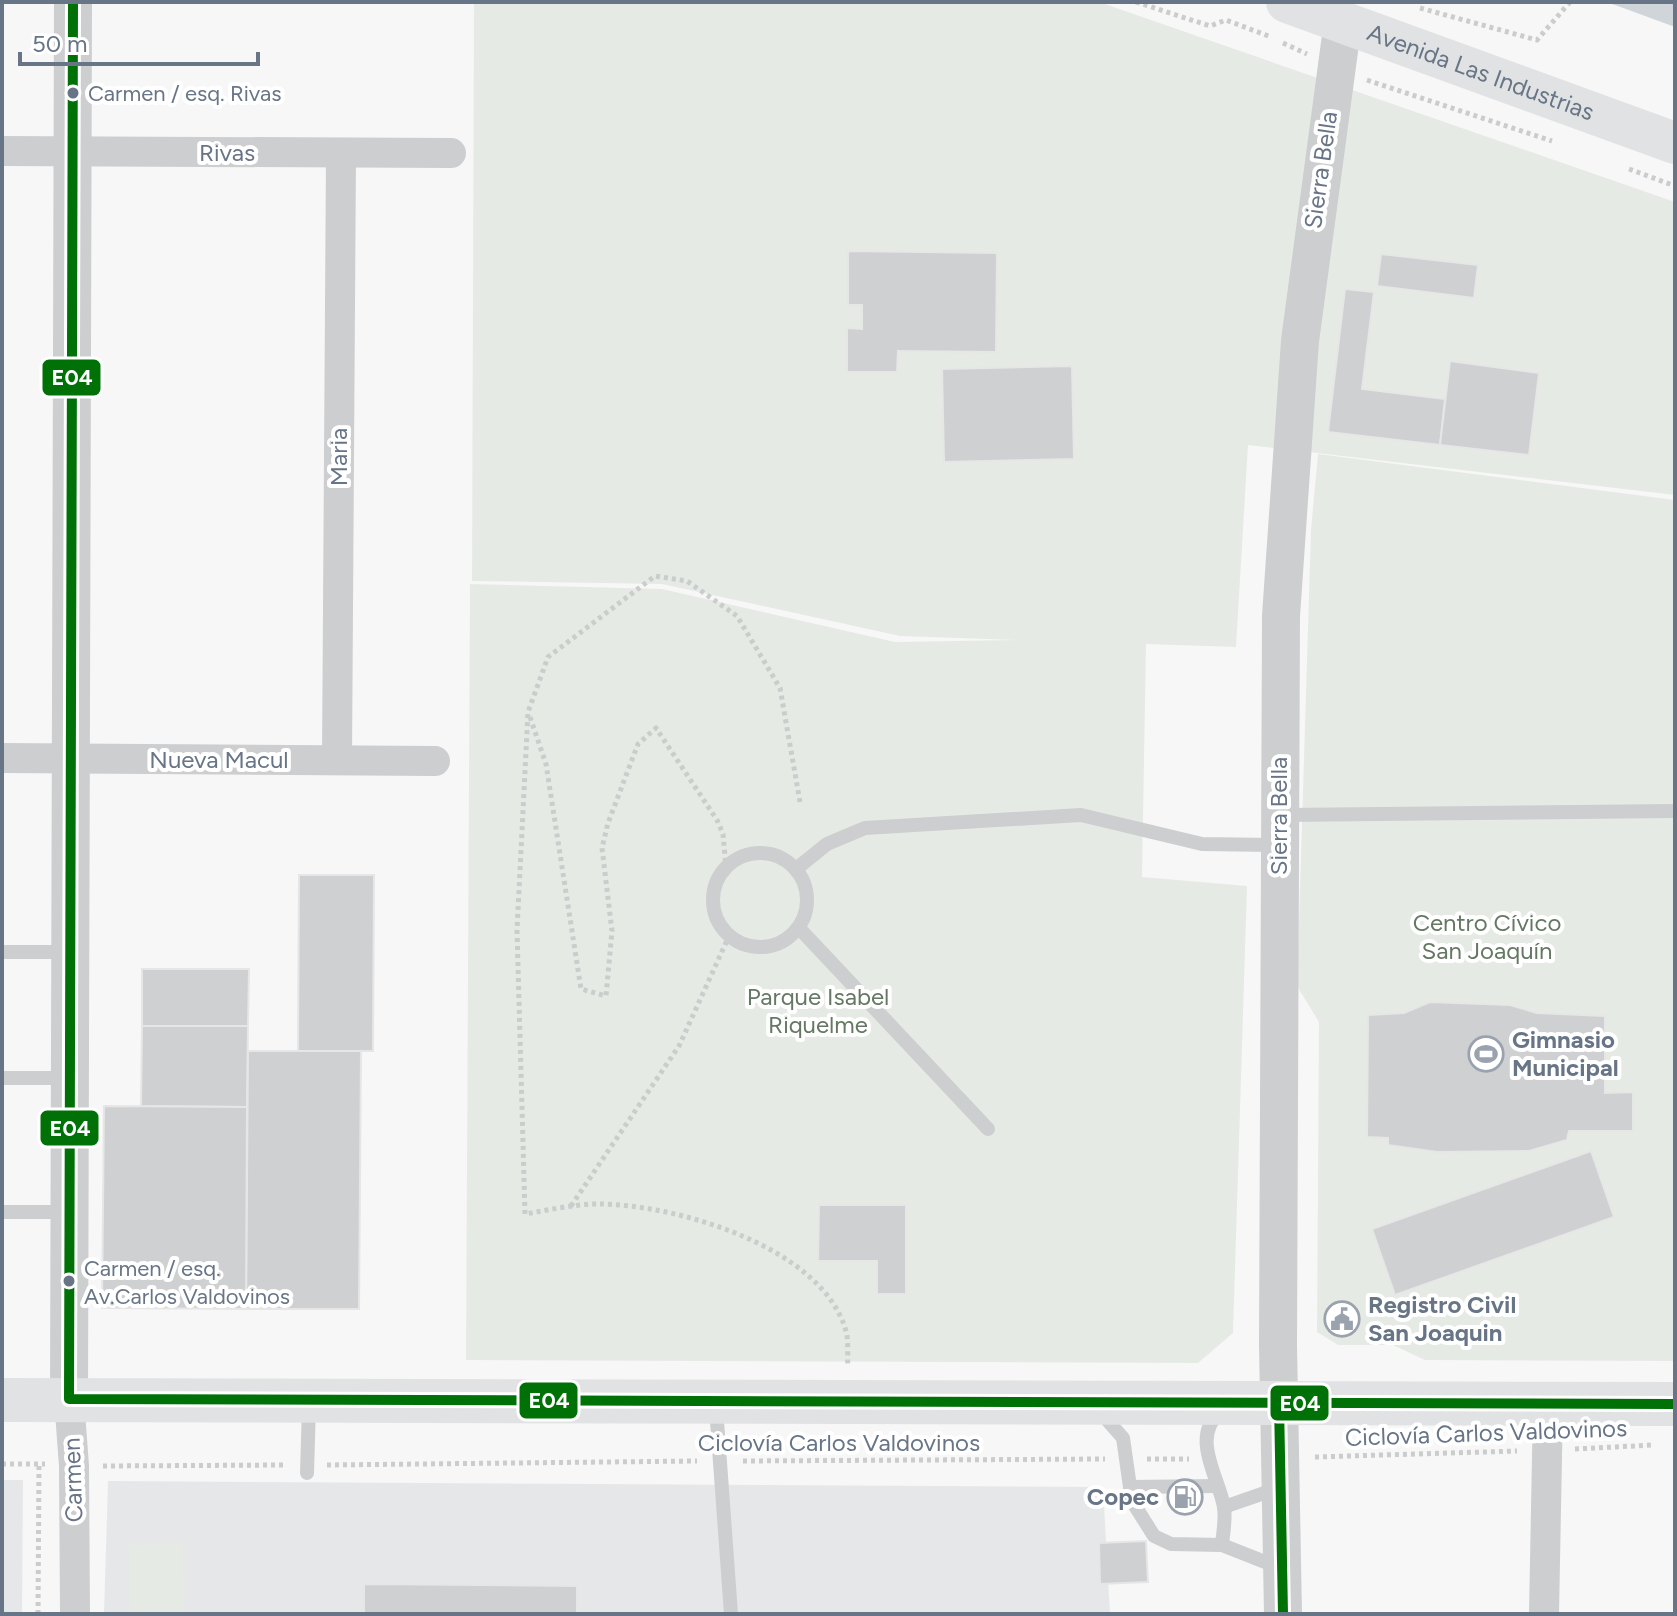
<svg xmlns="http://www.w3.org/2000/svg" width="1677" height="1616" font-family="Figtree,sans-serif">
  <rect width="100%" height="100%" fill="#f7f7f7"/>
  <g fill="#e6e7e8">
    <polygon points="2,1480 23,1480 22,1614 2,1614"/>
    <polygon points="108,1481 1103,1487 1110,1614 104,1614"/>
  </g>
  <g fill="#e6eae5">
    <polygon points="474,2 1099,2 1675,202 1675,495 1248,445 1236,647 1146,644 1142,877 1247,886 1233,1333 1198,1363 466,1360 470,584 662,589 895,642 1016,640 900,636 662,584 472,581"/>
    <polygon points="1318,454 1675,500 1675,1361 1425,1360 1393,1345 1338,1345 1317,1332 1319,1022 1297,986 1311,530"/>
    <polygon points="183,1544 184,1614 129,1614 129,1545"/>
  </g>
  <polygon fill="#cfd5d9" points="1605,2 1675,2 1675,27 1615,5"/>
  <g fill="#cfd0d2" stroke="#e6e6e6" stroke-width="2">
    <polygon points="848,251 997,253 996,352 898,351 897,372 847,372 847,328 862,329 862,305 848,305"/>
    <polygon points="1381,254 1478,265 1474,298 1377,286"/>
    <polygon points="1345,289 1374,292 1362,389 1445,399 1440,445 1328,432"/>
    <polygon points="1450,361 1539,373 1529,455 1440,445"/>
    <polygon points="1072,366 1074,459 944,462 942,369"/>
    <polygon points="299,875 374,875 373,1051 298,1051"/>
    <polygon points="142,969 249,969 248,1026 142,1026"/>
    <polygon points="1430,1002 1510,1005 1537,1013 1605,1016 1605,1093 1633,1092 1633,1131 1569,1131 1567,1140 1529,1151 1437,1152 1388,1145 1388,1138 1367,1137 1368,1015 1404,1013"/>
    <polygon points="142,1026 248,1026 247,1107 141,1106"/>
    <polygon points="248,1051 361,1051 359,1309 246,1309"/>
    <polygon points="104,1106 247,1107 246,1309 102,1308"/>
    <polygon points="1591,1151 1614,1217 1395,1295 1372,1229"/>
    <polygon points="819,1205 906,1205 906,1294 877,1294 877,1261 818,1261"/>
    <polygon points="1146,1541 1148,1582 1100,1584 1099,1543"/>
    <polygon points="364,1584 577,1586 577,1614 364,1614"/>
  </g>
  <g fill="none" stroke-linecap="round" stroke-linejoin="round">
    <g stroke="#cbcccc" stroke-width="5" stroke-dasharray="4 4" stroke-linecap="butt">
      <polyline points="1136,2 1210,26 1226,20 1271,37"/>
      <polyline points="1420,8 1537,40 1570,2"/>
      <polyline points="1283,43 1307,54"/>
      <polyline points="1367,80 1552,141"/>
      <polyline points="1629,169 1675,186"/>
      <polyline points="530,717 546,764 581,989 606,996 612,931 602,848 608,823 638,744 656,728 717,820 723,834 726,867"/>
      <path d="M800,802L780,688L737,616L687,581L655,576L548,657L528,712L517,930L525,1214C549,1210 574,1204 598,1204C674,1204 822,1246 846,1331C849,1342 847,1356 848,1367"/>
      <polyline points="571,1206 679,1046 729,936"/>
      <polyline points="1575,1449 1653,1445"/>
      <polyline points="1315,1457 1517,1451"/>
      <polyline points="1147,1459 1189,1459"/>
      <polyline points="743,1461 1105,1459"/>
      <polyline points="2,1464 45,1464"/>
      <polyline points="327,1465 697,1461"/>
      <polyline points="103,1466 285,1465"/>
      <polyline points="38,1614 39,1463"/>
    </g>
    <g stroke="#cdced0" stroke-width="14">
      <polyline points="1283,815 1675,811"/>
      <circle cx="760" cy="900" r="47"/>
      <polyline points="796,869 827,844 865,828 1081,815 1202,844 1278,845"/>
      <polyline points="799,928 988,1129"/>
      <polyline points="2,952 70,952"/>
      <polyline points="2,1078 70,1078"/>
      <polyline points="2,1212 70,1212"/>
      <polyline points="716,1407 731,1614"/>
      <path d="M1220,1412C1190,1437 1219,1478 1224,1507C1226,1519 1223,1533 1222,1545"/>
      <polyline points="1101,1413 1123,1438 1132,1501 1154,1536 1171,1544 1222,1545 1280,1568"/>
      <polyline points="307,1473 309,1405"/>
      <polyline points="1130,1487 1217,1486"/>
      <polyline points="1224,1507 1279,1488"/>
    </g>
    <g stroke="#cdced0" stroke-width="30">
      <polyline points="2,151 451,153"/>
      <polyline points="2,758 435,761"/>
      <polyline points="337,760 341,153"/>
      <polyline points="69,1399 74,1466 75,1614"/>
      <polyline points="1544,1614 1548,1404"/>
    </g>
    <g stroke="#cdced0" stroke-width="38">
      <polyline points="69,1399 73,2"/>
      <polyline points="1283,1614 1278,1345 1281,616 1300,341 1343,21"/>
    </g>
    <path stroke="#e1e2e3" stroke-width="42" id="s1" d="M1287,2L1675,143"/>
    <polyline stroke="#e1e2e3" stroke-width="44" points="2,1400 1675,1404"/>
    <defs>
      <g id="bus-1">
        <polyline points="73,2 69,1399 1675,1404"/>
        <polyline points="1279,1403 1283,1614"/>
      </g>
    </defs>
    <use href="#bus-1" stroke="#fff" stroke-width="16"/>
    <use href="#bus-1" stroke="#007106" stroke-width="10"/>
  </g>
  <defs>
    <symbol id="stadium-ring" viewBox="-11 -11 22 22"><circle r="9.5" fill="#fff" stroke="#9aa2ae" stroke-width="1.5"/><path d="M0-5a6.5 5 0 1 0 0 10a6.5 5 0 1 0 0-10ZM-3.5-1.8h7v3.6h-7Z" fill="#9aa2ae"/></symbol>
    <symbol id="civic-ring" viewBox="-11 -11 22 22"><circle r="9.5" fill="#fff" stroke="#9aa2ae" stroke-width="1.5"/><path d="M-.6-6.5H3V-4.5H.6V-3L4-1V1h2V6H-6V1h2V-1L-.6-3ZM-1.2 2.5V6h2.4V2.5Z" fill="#9aa2ae"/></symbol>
    <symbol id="fuel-ring" viewBox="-11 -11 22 22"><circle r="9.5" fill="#fff" stroke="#9aa2ae" stroke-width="1.5"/><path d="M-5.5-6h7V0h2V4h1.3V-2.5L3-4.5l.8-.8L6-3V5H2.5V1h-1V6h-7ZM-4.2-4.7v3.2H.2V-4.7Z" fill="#9aa2ae"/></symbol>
  </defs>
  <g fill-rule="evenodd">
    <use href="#stadium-ring" x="1466" y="1034" width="40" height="40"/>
    <use href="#civic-ring" x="1322" y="1299" width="40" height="40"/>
    <use href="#fuel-ring" x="1165" y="1477" width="40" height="40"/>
  </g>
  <g fill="#687586" stroke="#fff" stroke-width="3">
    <circle cx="73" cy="93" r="7"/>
    <circle cx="69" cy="1281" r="7"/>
  </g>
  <g text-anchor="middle" stroke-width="8" stroke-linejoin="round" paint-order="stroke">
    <g font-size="22" fill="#687586" stroke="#fff" text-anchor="start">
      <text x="88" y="101">Carmen / esq. Rivas</text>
      <text x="84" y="1276">Carmen / esq.<tspan x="84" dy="28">Av.Carlos Valdovinos</tspan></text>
    </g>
    <g font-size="24" fill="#687586" stroke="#fff">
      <text dy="8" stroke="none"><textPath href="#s1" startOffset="206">Avenida Las Industrias</textPath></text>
      <text x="227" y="161">Rivas</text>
      <text transform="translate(1321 170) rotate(-82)" y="8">Sierra Bella</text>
      <text transform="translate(339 457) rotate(-90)" y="8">Maria</text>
      <text x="219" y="768">Nueva Macul</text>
      <text transform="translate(1279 816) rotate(-90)" y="8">Sierra Bella</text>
      <text transform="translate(1486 1433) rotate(-2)" y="8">Ciclovía Carlos Valdovinos</text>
      <text x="839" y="1451">Ciclovía Carlos Valdovinos</text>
      <text transform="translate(73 1480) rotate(-92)" y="8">Carmen</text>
    </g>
    <g font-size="24" fill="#657863" stroke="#fff">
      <text x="1487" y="931">Centro Cívico<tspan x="1487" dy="28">San Joaquín</tspan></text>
      <text x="818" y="1005">Parque Isabel<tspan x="818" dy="28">Riquelme</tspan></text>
    </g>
    <g font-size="24" font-weight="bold" fill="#687586" stroke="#fff" text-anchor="start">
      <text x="1512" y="1048">Gimnasio<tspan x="1512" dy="28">Municipal</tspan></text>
      <text x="1368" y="1313">Registro Civil<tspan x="1368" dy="28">San Joaquin</tspan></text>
      <text x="1159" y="1505" text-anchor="end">Copec</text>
    </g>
  </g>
  <g stroke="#fff" stroke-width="3">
    <rect x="41" y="358" width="61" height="39" rx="8" fill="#007106"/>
    <rect x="39" y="1109" width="61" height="38" rx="8" fill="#007106"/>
    <rect x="518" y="1381" width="61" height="39" rx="8" fill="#007106"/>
    <rect x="1269" y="1384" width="61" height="38" rx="8" fill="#007106"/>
  </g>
  <g font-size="22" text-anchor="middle" font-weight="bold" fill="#fff">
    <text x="72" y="385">E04</text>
    <text x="70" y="1136">E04</text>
    <text x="549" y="1408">E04</text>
    <text x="1300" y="1411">E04</text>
  </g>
  <rect width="1677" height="1616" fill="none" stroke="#687586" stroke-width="8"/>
  <path d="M20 52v12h238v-12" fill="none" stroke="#687586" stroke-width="4"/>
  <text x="32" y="52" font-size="24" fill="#687586" stroke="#ffffff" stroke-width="6" paint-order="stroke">50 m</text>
</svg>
